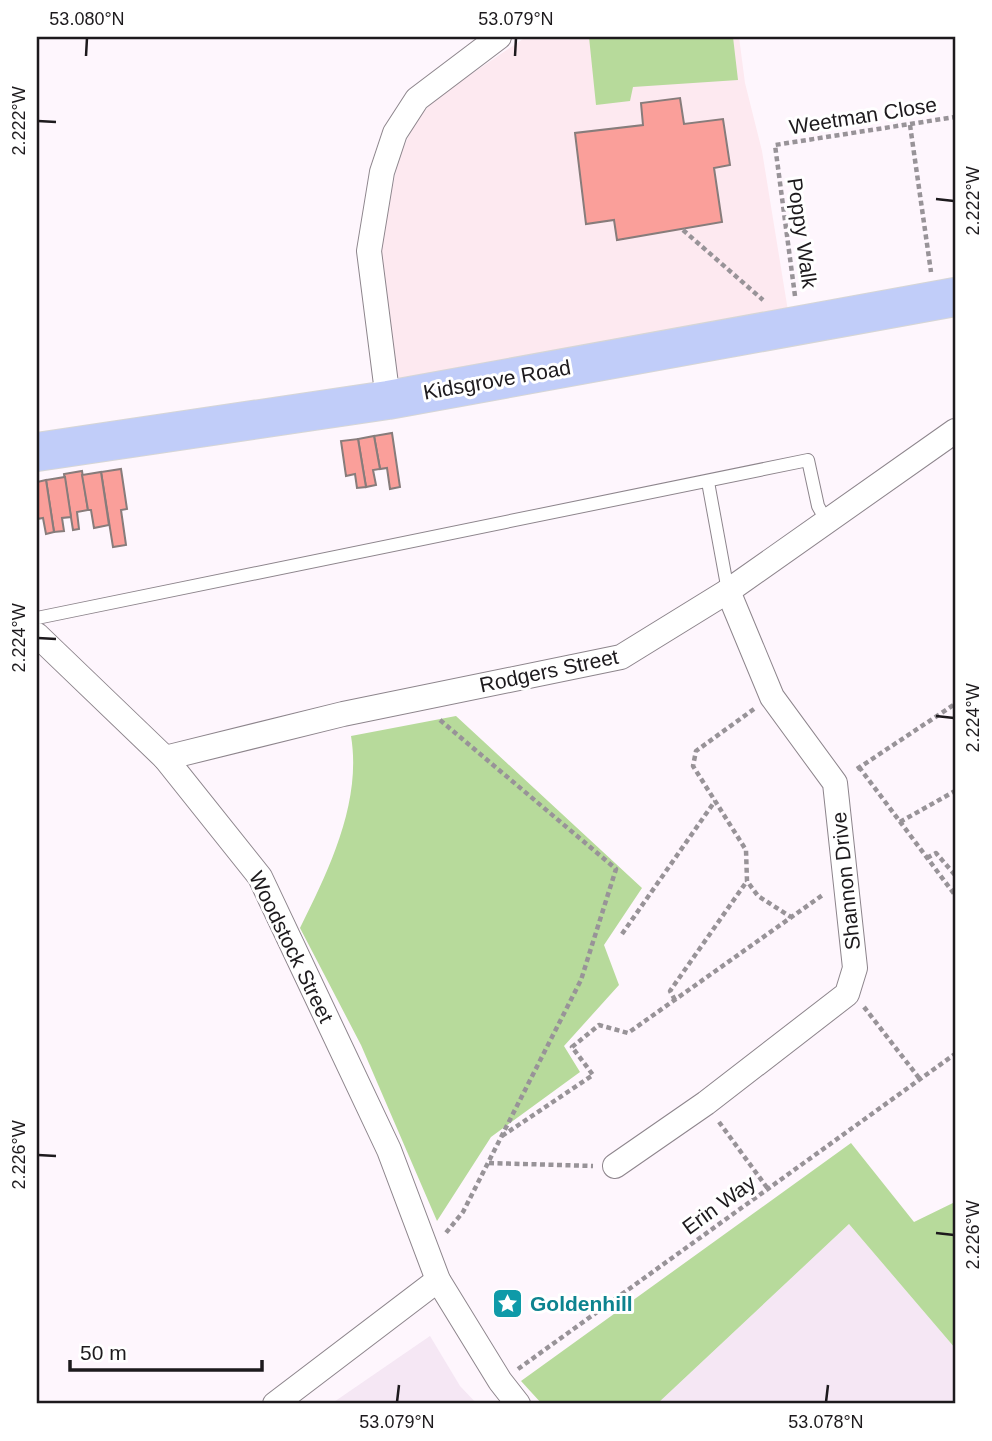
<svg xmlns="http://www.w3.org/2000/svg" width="992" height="1441" font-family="Arial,sans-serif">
  <rect width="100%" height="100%" fill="#fef6fd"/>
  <polygon fill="#fde9f0" points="526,37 739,37 745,83 762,151 788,311 397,387 379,247 399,158 415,122 436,98"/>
  <g fill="#f5e7f4">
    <polygon points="849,1224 955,1348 955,1404 657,1404"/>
    <polygon points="430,1336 460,1386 477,1404 331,1404"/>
  </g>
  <g fill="#b7da9b">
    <polygon points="589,37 733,37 738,80 633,87 630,101 596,105"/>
    <path d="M456,716L642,888L604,945L619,985L564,1046L580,1072L491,1137L437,1221L361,1045L300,928C329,870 362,802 351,736Z"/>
    <polygon points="851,1143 914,1222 955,1202 955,1348 849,1224 657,1404 542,1404 521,1381"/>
  </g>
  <g fill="#fa9f9a" stroke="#877c7b" stroke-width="2">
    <polygon points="680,98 684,124 723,119 730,165 714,168 722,222 617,240 614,220 586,224 575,133 643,125 641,103"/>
    <polygon points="392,433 400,487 390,489 387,468 380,469 374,436"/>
    <polygon points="374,436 380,469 373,470 376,485 366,487 358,439"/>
    <polygon points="358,439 366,487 357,488 355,474 346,476 341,441"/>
    <polygon points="121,469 127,509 121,510 126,545 113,547 101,472"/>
    <polygon points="82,471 88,510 77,512 79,529 73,530 64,474"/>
    <polygon points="101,472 109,525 94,528 91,510 88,510 82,475"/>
    <polygon points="65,477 71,517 62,518 64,531 54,532 46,480"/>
    <polygon points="46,480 54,532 46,534 43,518 37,519 37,482"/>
  </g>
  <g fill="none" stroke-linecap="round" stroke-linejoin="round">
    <defs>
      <g id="lane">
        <polyline points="708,482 728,591"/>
        <polyline points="37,618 808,460 818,506 827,522"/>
      </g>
      <g id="street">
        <polyline points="388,400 369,251 382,172 395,133 417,99 499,37"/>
        <polyline points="37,635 165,758 260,877 389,1150 438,1280 500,1381 518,1404"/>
        <polyline points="165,758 343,714 621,657 728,591 955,431"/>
        <polyline points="615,1166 706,1103 847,994 855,968 835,783 772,697 728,591"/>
        <polyline points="275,1404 438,1280"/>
      </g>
      <polyline id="primary" points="37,452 388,400 955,297"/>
    </defs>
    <use href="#lane" stroke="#8d858c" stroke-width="14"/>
    <use href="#street" stroke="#8d858c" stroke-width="26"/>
    <use href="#primary" stroke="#d6d6d6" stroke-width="40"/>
    <g stroke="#989398" stroke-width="4.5" stroke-dasharray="5 3.5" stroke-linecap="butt">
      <polyline points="910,125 931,272"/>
      <polyline points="683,230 763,300"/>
      <polyline points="795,296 775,145 955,117"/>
      <polyline points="754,709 696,751 693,766 746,850 747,881 758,896 791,917"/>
      <polyline points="440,720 616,869 581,980 463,1212 445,1234"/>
      <polyline points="859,767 955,895"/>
      <polyline points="857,769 955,704"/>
      <polyline points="900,822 955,791"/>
      <polyline points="927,858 936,853 955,875"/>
      <polyline points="622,934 715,801"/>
      <polyline points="675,1000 670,991 747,881"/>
      <polyline points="864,1007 919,1078"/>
      <polyline points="719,1122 768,1189"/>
      <polyline points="502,1136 593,1075 572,1047 599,1025 628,1033 824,894"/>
      <polyline points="489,1163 593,1166"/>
      <polyline points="518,1369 955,1054"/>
    </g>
    <use href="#lane" stroke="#fff" stroke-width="12"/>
    <use href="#street" stroke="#fff" stroke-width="24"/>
    <use href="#primary" stroke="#c1cdf9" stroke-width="38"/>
  </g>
  <path fill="none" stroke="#1d1a1d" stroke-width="2.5" d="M86,56L87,38M515,56L516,38M38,121L56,122M936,199L954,201M38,638L56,639M936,716L954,718M38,1155L56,1156M936,1233L954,1235M397,1402L399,1385M826,1402L828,1385"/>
  <defs>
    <symbol id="sight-square" viewBox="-11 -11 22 22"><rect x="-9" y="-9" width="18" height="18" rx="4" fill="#0f9aa8" stroke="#fff"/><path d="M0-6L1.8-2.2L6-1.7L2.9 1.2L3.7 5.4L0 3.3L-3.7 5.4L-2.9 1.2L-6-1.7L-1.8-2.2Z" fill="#fff"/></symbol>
  </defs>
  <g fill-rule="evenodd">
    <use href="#sight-square" x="490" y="1286" width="35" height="35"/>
  </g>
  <g text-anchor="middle" stroke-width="6" stroke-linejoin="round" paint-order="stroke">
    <g font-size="21" fill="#1d1a1d" stroke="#fff">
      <text transform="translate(863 116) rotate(-9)" y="7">Weetman Close</text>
      <text transform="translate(802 233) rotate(82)" y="7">Poppy Walk</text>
      <text transform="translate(497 380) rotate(-10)" y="7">Kidsgrove Road</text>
      <text transform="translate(549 671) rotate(-12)" y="7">Rodgers Street</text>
      <text transform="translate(846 881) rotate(-96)" y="7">Shannon Drive</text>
      <text transform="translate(291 947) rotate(64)" y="7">Woodstock Street</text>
      <text transform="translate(719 1205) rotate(-36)" y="7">Erin Way</text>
    </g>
    <g font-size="21" font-weight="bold" fill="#0d838f" stroke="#fff" text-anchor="start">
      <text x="530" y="1311">Goldenhill</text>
    </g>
  </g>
  <rect width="992" height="1441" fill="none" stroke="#ffffff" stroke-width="77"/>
  <path d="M70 1360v10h192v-10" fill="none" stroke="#1d1a1d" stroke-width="3.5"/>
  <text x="80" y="1360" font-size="21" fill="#1d1a1d" stroke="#ffffff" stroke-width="5" paint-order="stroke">50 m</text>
  <rect x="38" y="38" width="916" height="1364" fill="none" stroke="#1d1a1d" stroke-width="2.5"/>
  <g font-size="18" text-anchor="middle" fill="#1d1a1d">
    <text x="87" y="25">53.080°N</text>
    <text x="516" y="25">53.079°N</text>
    <text transform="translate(19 121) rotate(-90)" y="6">2.222°W</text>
    <text transform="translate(973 201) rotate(-90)" y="6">2.222°W</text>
    <text transform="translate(19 638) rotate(-90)" y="6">2.224°W</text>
    <text transform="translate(973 718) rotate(-90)" y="6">2.224°W</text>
    <text transform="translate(19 1155) rotate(-90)" y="6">2.226°W</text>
    <text transform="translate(973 1235) rotate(-90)" y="6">2.226°W</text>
    <text x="397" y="1428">53.079°N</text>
    <text x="826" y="1428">53.078°N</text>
  </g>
</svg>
